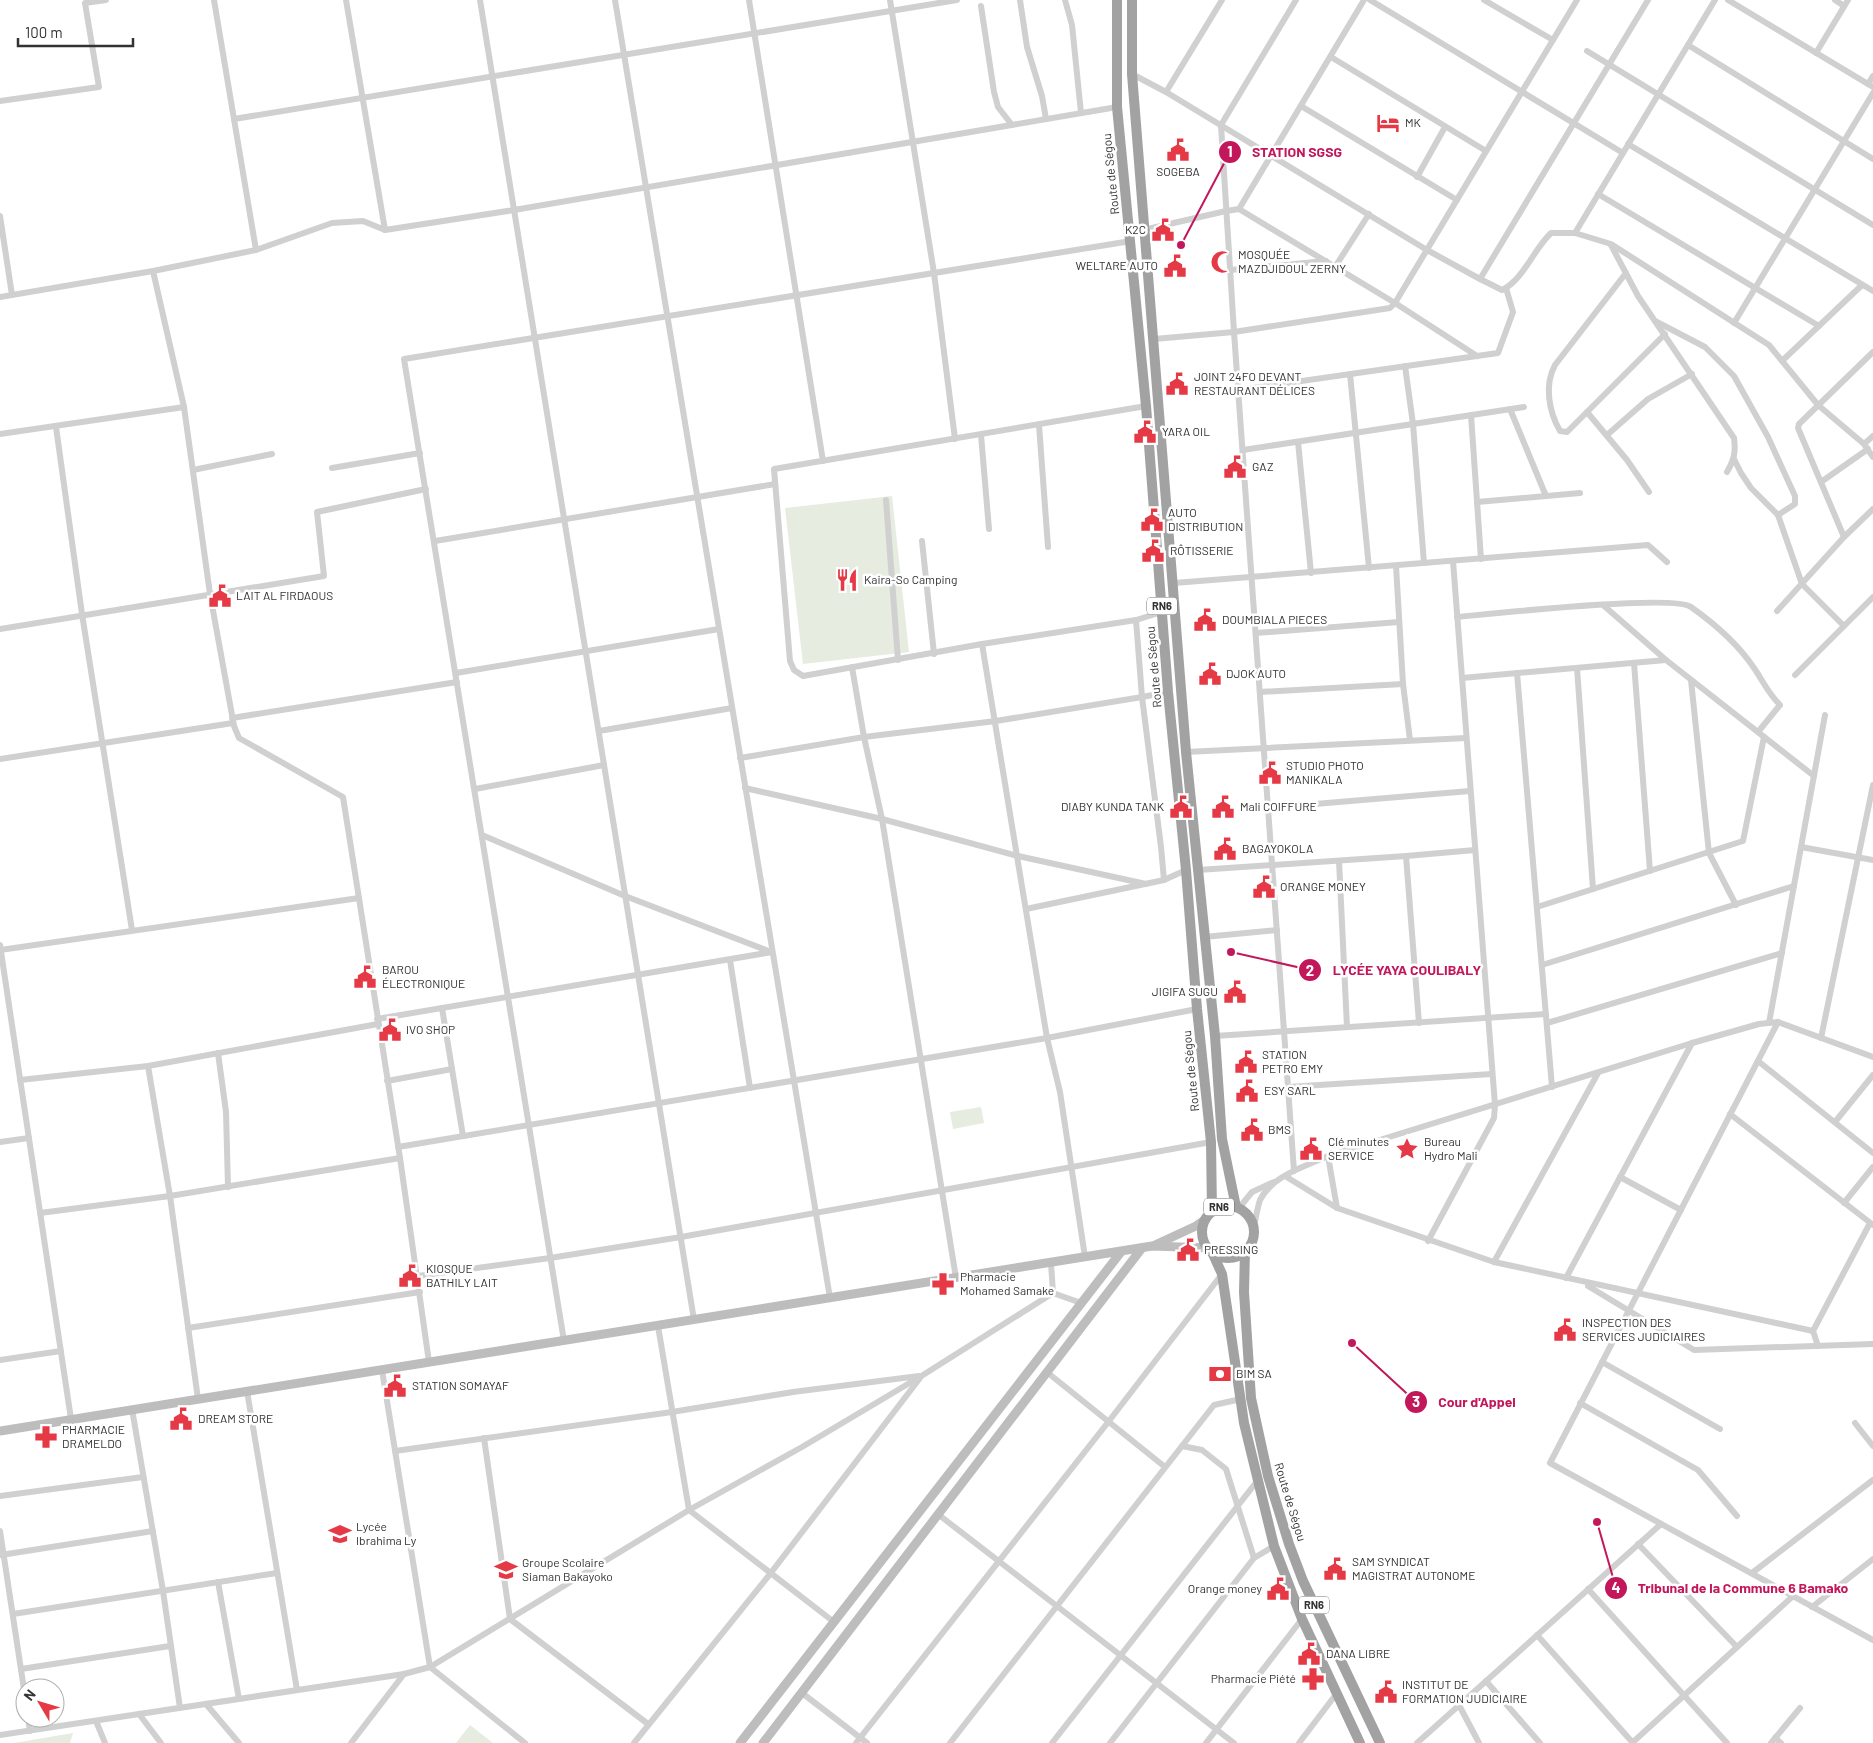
<svg xmlns="http://www.w3.org/2000/svg" width="1873" height="1743" font-family="Barlow,sans-serif">
  <rect width="100%" height="100%" fill="#fff"/>
  <g fill="#e6ecdf">
    <polygon points="892,496 909,652 803,664 785,508"/>
    <polygon points="981,1107 984,1123 953,1129 950,1112"/>
    <polygon points="470,1725 493,1743 456,1743"/>
    <polygon points="73,1733 70,1743 14,1743"/>
  </g>
  <g fill="none" stroke-linecap="round" stroke-linejoin="round">
    <g stroke="#d0d0d0" stroke-width="6">
      <polyline points="214,0 256,250"/>
      <polyline points="346,0 385,230"/>
      <polyline points="480,0 694,1320"/>
      <polyline points="615,0 830,1298"/>
      <polyline points="749,0 823,461"/>
      <polyline points="890,0 934,273 955,439"/>
      <polyline points="1020,0 1027,47 1042,96 1046,119"/>
      <polyline points="1065,0 1072,25 1081,113"/>
      <polyline points="1296,0 1221,125 1234,332 1268,808 1470,791"/>
      <polyline points="1370,0 1623,153"/>
      <polyline points="1484,0 1553,40"/>
      <polyline points="1728,0 1873,87"/>
      <polyline points="1835,0 1844,6"/>
      <polyline points="981,6 994,92 998,107 1012,125"/>
      <polyline points="1688,45 1873,159"/>
      <polyline points="1587,51 1873,225"/>
      <polyline points="1816,53 1848,0"/>
      <polyline points="1331,57 1486,151"/>
      <path d="M1132,74L1166,92L1427,250L1480,279L1502,290C1524,279 1533,250 1551,233H1575L1611,244L1769,345L1818,405L1864,444L1873,457"/>
      <polyline points="1868,84 1873,76"/>
      <polyline points="1166,92 1222,0"/>
      <polyline points="0,101 99,87 85,3 106,0"/>
      <polyline points="1301,106 1457,200"/>
      <polyline points="234,119 957,0"/>
      <polyline points="1628,144 1873,291"/>
      <polyline points="1417,177 1445,127"/>
      <polyline points="1598,194 1819,326"/>
      <polyline points="1239,209 1364,0"/>
      <polyline points="0,216 12,295"/>
      <polyline points="1130,233 1226,211 1239,209 1395,303 1477,356"/>
      <polyline points="1575,233 1715,0"/>
      <path d="M1611,245L1638,296L1734,438C1736,452 1734,460 1727,472"/>
      <polyline points="1335,267 1369,214"/>
      <polyline points="1230,270 1326,261"/>
      <polyline points="153,271 184,407 210,594 234,726 239,738 343,797 400,1158 429,1362"/>
      <path d="M1626,273L1555,365C1544,385 1549,412 1560,431L1567,432L1665,334"/>
      <polyline points="1480,279 1648,0"/>
      <polyline points="0,297 153,271 256,250 332,223 363,221 385,230 514,210 1117,107"/>
      <polyline points="1657,322 1705,347 1734,376 1768,437 1795,496 1795,504 1778,515"/>
      <polyline points="1734,323 1873,93"/>
      <polyline points="1154,339 1234,332 1390,308 1395,303 1577,0"/>
      <polyline points="1782,361 1862,285"/>
      <polyline points="1405,366 1413,424 1424,563"/>
      <polyline points="1350,374 1369,568"/>
      <polyline points="1238,390 1498,353 1513,312 1506,288"/>
      <polyline points="1146,406 774,469 790,661 794,670 803,676 982,644 1136,620 1162,612"/>
      <polyline points="1510,409 1546,496"/>
      <polyline points="1587,412 1627,460 1649,492"/>
      <polyline points="1471,415 1481,559"/>
      <polyline points="1039,425 1048,547"/>
      <polyline points="56,427 82,614 132,930"/>
      <polyline points="0,434 184,407"/>
      <polyline points="981,435 989,529"/>
      <polyline points="1607,435 1648,399 1692,374"/>
      <polyline points="1298,442 1311,573"/>
      <polyline points="1864,444 1873,436"/>
      <polyline points="1243,450 1524,407"/>
      <polyline points="1734,459 1741,473 1751,488 1778,515 1802,584 1844,626"/>
      <polyline points="332,468 420,453"/>
      <polyline points="193,470 272,454"/>
      <polyline points="1821,482 1868,449"/>
      <polyline points="886,500 898,660"/>
      <polyline points="1477,502 1580,493"/>
      <polyline points="1844,537 1798,428 1799,424 1873,352"/>
      <polyline points="435,541 775,484"/>
      <polyline points="922,541 934,654"/>
      <polyline points="1396,566 1403,684 1410,740"/>
      <polyline points="1174,583 1648,545 1667,562"/>
      <polyline points="1603,605 1666,660 1814,776"/>
      <polyline points="1777,611 1844,537 1873,509"/>
      <path d="M1457,617C1490,614 1674,594 1691,607C1715,624 1738,644 1754,668C1763,681 1768,693 1780,705L1758,732"/>
      <polyline points="0,629 324,576 317,512 426,489"/>
      <polyline points="1256,633 1399,622"/>
      <polyline points="982,644 1047,1038 1060,1092 1085,1257"/>
      <polyline points="1634,663 1650,871"/>
      <polyline points="852,667 864,737 882,819 956,1278"/>
      <polyline points="1577,668 1593,889"/>
      <polyline points="456,673 719,629"/>
      <polyline points="1517,673 1552,1087"/>
      <polyline points="1795,675 1873,597"/>
      <polyline points="1462,678 1666,660"/>
      <polyline points="1691,680 1709,853 1736,905"/>
      <polyline points="1260,692 1403,684"/>
      <polyline points="232,718 457,682"/>
      <polyline points="599,731 732,708"/>
      <polyline points="1186,752 1466,738"/>
      <polyline points="740,758 864,737 996,721 1142,697 1136,620"/>
      <polyline points="0,759 233,723"/>
      <polyline points="745,788 882,819 1018,856 1146,884"/>
      <polyline points="475,789 604,765"/>
      <polyline points="1268,808 1294,1171"/>
      <polyline points="482,835 625,896 771,952"/>
      <polyline points="1801,847 1873,860"/>
      <polyline points="1406,856 1475,850"/>
      <polyline points="1339,861 1347,1027"/>
      <polyline points="1198,870 1406,856 1419,1023"/>
      <polyline points="1164,880 1161,847 1142,697 1168,692"/>
      <polyline points="1537,907 1743,841 1764,737"/>
      <polyline points="1026,909 1164,880 1186,870"/>
      <polyline points="1204,937 1277,930"/>
      <polyline points="0,945 71,1419"/>
      <polyline points="0,950 359,898"/>
      <polyline points="730,960 750,1088"/>
      <polyline points="1542,965 1794,886"/>
      <polyline points="442,1008 463,1136"/>
      <polyline points="377,1019 772,952"/>
      <polyline points="1778,1022 1550,1463 1873,1640"/>
      <polyline points="1547,1023 1782,953"/>
      <polyline points="1769,1023 1825,715"/>
      <polyline points="1215,1036 1546,1014"/>
      <polyline points="1821,1038 1873,785"/>
      <polyline points="218,1053 226,1112 228,1187"/>
      <polyline points="1758,1061 1873,1153"/>
      <polyline points="148,1066 170,1196 198,1399"/>
      <polyline points="20,1080 148,1066 378,1024"/>
      <polyline points="387,1081 452,1069"/>
      <polyline points="1288,1087 1492,1074"/>
      <polyline points="1730,1114 1873,1225"/>
      <polyline points="1835,1122 1873,1075"/>
      <polyline points="0,1142 29,1138"/>
      <polyline points="398,1147 1047,1038 1197,1009"/>
      <polyline points="1328,1156 1337,1208"/>
      <polyline points="1285,1176 1337,1208 1494,1262 1813,1331"/>
      <polyline points="1620,1177 1681,1210"/>
      <polyline points="1844,1203 1873,1167"/>
      <polyline points="1239,1208 1252,1192 1274,1182"/>
      <polyline points="40,1213 170,1196 400,1158"/>
      <path d="M1254,1227C1256,1218 1257,1209 1260,1200C1273,1175 1304,1167 1328,1156L1692,1043L1759,1024L1778,1022L1873,1057"/>
      <polyline points="1428,1241 1494,1118 1495,1105 1453,561"/>
      <polyline points="1494,1262 1598,1073"/>
      <polyline points="418,1276 550,1258 681,1237 1211,1142"/>
      <polyline points="1566,1278 1692,1043"/>
      <polyline points="1588,1286 1694,1350 1873,1344"/>
      <polyline points="1053,1293 1081,1303"/>
      <polyline points="658,1326 689,1510 834,1622"/>
      <polyline points="188,1328 420,1292"/>
      <polyline points="564,1341 404,359 1131,241"/>
      <polyline points="1818,1346 1813,1331 1870,1223"/>
      <polyline points="0,1360 61,1351"/>
      <polyline points="1602,1362 1720,1429"/>
      <polyline points="382,1370 430,1667 525,1743"/>
      <polyline points="1048,1373 1165,1467"/>
      <polyline points="247,1391 297,1690"/>
      <polyline points="1580,1403 1698,1470 1737,1516"/>
      <polyline points="132,1409 163,1591 180,1708"/>
      <polyline points="1855,1423 1873,1446"/>
      <polyline points="484,1438 510,1619 648,1724"/>
      <polyline points="1182,1446 1202,1450 1226,1469 1254,1558"/>
      <polyline points="395,1451 672,1412 793,1392 919,1376"/>
      <polyline points="0,1496 143,1477"/>
      <polyline points="939,1515 1234,1743"/>
      <polyline points="0,1531 25,1696"/>
      <polyline points="1638,1544 1737,1647"/>
      <polyline points="1,1555 153,1531"/>
      <polyline points="1752,1573 1873,1480"/>
      <polyline points="218,1582 239,1699"/>
      <polyline points="1588,1589 1727,1743"/>
      <polyline points="1812,1607 1873,1559"/>
      <polyline points="13,1614 277,1573"/>
      <polyline points="1537,1635 1633,1743"/>
      <polyline points="21,1669 170,1646"/>
      <polyline points="1486,1681 1540,1743"/>
      <polyline points="802,1693 867,1743"/>
      <polyline points="206,1704 239,1743"/>
      <polyline points="1459,1705 1479,1743"/>
      <polyline points="139,1714 161,1743"/>
      <polyline points="28,1718 30,1731"/>
      <polyline points="96,1721 105,1743"/>
      <polyline points="0,1735 404,1674 430,1667 689,1510 802,1447 923,1375 1053,1293 1051,1263"/>
      <polyline points="1775,1738 1781,1743"/>
      <polyline points="351,1743 404,1674"/>
      <polyline points="634,1743 770,1574 920,1378"/>
      <polyline points="856,1743 1109,1421 1222,1274"/>
      <polyline points="950,1743 1214,1405 1241,1399"/>
      <polyline points="1052,1743 1258,1480"/>
      <polyline points="1110,1743 1254,1558 1274,1546"/>
      <polyline points="1206,1743 1302,1619"/>
      <polyline points="1299,1743 1337,1693"/>
      <polyline points="1417,1743 1661,1524"/>
      <polyline points="1632,1743 1793,1596"/>
      <polyline points="1771,1743 1800,1708"/>
    </g>
    <g stroke="#bdbdbd" stroke-width="9">
      <polyline points="1155,1245 1196,1226 1206,1219"/>
      <polyline points="0,1431 1152,1246 1208,1248"/>
      <polyline points="740,1743 1121,1252"/>
      <polyline points="763,1743 1142,1248"/>
    </g>
    <g stroke="#a2a2a2" stroke-width="10">
      <polyline points="1117,0 1117,107 1146,406 1168,692 1186,870 1197,1009 1211,1142 1212,1212"/>
      <polyline points="1132,0 1132,74 1186,752 1215,1036 1222,1139 1236,1207"/>
      <circle cx="1228" cy="1232" r="26"/>
      <polyline points="1245,1251 1244,1292 1251,1398 1268,1476 1289,1544 1303,1581 1380,1743"/>
      <polyline points="1212,1252 1222,1274 1244,1423 1274,1546 1302,1619 1360,1743"/>
    </g>
  </g>
  <defs>
    <symbol id="hotel-bare" viewBox="-9 -9 18 18"><path d="M-6-4.5h1.5V1H6V5H4.5V3h-9V5H-6ZM-4 0a1.8 1.8 0 1 1 3.6 0ZM.5 0V-2.5h3Q6-2.5 6 0Z" fill="#e63946" stroke="#fff" stroke-width="2.5" paint-order="stroke"/></symbol>
    <symbol id="civic-bare" viewBox="-9 -9 18 18"><path d="M-.6-6.5H3V-4.5H.6V-3L4-1V1h2V6H-6V1h2V-1L-.6-3ZM-1.2 2.5V6h2.4V2.5Z" fill="#e63946" stroke="#fff" stroke-width="2.5" paint-order="stroke"/></symbol>
    <symbol id="mosque-bare" viewBox="-9 -9 18 18"><path d="M3.5-4.9A6 6 0 1 0 3.5 4.9A5 5 0 1 1 3.5-4.9Z" fill="#e63946" stroke="#fff" stroke-width="2.5" paint-order="stroke"/></symbol>
    <symbol id="restaurant-bare" viewBox="-9 -9 18 18"><path d="M-5-6h1v4h1v-4h1v4h1v-4h1v5L-1.5 .5V6h-2V.5L-5-1ZM5-6V6H3V1.5H1.5Q1.5-4 5-6Z" fill="#e63946" stroke="#fff" stroke-width="2.5" paint-order="stroke"/></symbol>
    <symbol id="sight-bare" viewBox="-9 -9 18 18"><path d="M0-6L1.8-2.2L6-1.7L2.9 1.2L3.7 5.4L0 3.3L-3.7 5.4L-2.9 1.2L-6-1.7L-1.8-2.2Z" fill="#e63946" stroke="#fff" stroke-width="2.5" paint-order="stroke"/></symbol>
    <symbol id="pharmacy-bare" viewBox="-9 -9 18 18"><path d="M-2-6h4v4h4v4h-4v4h-4v-4h-4v-4h4Z" fill="#e63946" stroke="#fff" stroke-width="2.5" paint-order="stroke"/></symbol>
    <symbol id="bank-bare" viewBox="-9 -9 18 18"><path d="M-6-4H6V4H-6ZM0-2.3a2.3 2.3 0 1 0 0 4.6a2.3 2.3 0 1 0 0-4.6Z" fill="#e63946" stroke="#fff" stroke-width="2.5" paint-order="stroke"/></symbol>
    <symbol id="school-bare" viewBox="-9 -9 18 18"><path d="M0-5L7-2L0 1L-7-2ZM-4 1L0 2.5L4 1V4Q0 6-4 4Z" fill="#e63946" stroke="#fff" stroke-width="2.5" paint-order="stroke"/></symbol>
  </defs>
  <g fill-rule="evenodd">
    <use href="#hotel-bare" x="1372" y="107" width="32" height="32"/>
    <use href="#civic-bare" x="1162" y="134" width="32" height="32"/>
    <use href="#civic-bare" x="1147" y="214" width="32" height="32"/>
    <use href="#mosque-bare" x="1206" y="246" width="32" height="32"/>
    <use href="#civic-bare" x="1159" y="250" width="32" height="32"/>
    <use href="#civic-bare" x="1161" y="368" width="32" height="32"/>
    <use href="#civic-bare" x="1129" y="416" width="32" height="32"/>
    <use href="#civic-bare" x="1219" y="451" width="32" height="32"/>
    <use href="#civic-bare" x="1136" y="504" width="32" height="32"/>
    <use href="#civic-bare" x="1137" y="535" width="32" height="32"/>
    <use href="#restaurant-bare" x="831" y="564" width="32" height="32"/>
    <use href="#civic-bare" x="204" y="580" width="32" height="32"/>
    <use href="#civic-bare" x="1189" y="604" width="32" height="32"/>
    <use href="#civic-bare" x="1194" y="658" width="32" height="32"/>
    <use href="#civic-bare" x="1254" y="757" width="32" height="32"/>
    <use href="#civic-bare" x="1165" y="791" width="32" height="32"/>
    <use href="#civic-bare" x="1207" y="791" width="32" height="32"/>
    <use href="#civic-bare" x="1209" y="833" width="32" height="32"/>
    <use href="#civic-bare" x="1248" y="871" width="32" height="32"/>
    <use href="#civic-bare" x="349" y="961" width="32" height="32"/>
    <use href="#civic-bare" x="1219" y="976" width="32" height="32"/>
    <use href="#civic-bare" x="374" y="1014" width="32" height="32"/>
    <use href="#civic-bare" x="1230" y="1046" width="32" height="32"/>
    <use href="#civic-bare" x="1231" y="1075" width="32" height="32"/>
    <use href="#civic-bare" x="1236" y="1114" width="32" height="32"/>
    <use href="#civic-bare" x="1295" y="1133" width="32" height="32"/>
    <use href="#sight-bare" x="1391" y="1133" width="32" height="32"/>
    <use href="#civic-bare" x="1172" y="1234" width="32" height="32"/>
    <use href="#civic-bare" x="394" y="1260" width="32" height="32"/>
    <use href="#pharmacy-bare" x="927" y="1268" width="32" height="32"/>
    <use href="#civic-bare" x="1549" y="1314" width="32" height="32"/>
    <use href="#bank-bare" x="1204" y="1358" width="32" height="32"/>
    <use href="#civic-bare" x="379" y="1370" width="32" height="32"/>
    <use href="#civic-bare" x="165" y="1403" width="32" height="32"/>
    <use href="#pharmacy-bare" x="30" y="1421" width="32" height="32"/>
    <use href="#school-bare" x="324" y="1518" width="32" height="32"/>
    <use href="#civic-bare" x="1319" y="1553" width="32" height="32"/>
    <use href="#school-bare" x="490" y="1554" width="32" height="32"/>
    <use href="#civic-bare" x="1262" y="1573" width="32" height="32"/>
    <use href="#civic-bare" x="1293" y="1638" width="32" height="32"/>
    <use href="#pharmacy-bare" x="1297" y="1663" width="32" height="32"/>
    <use href="#civic-bare" x="1370" y="1676" width="32" height="32"/>
  </g>
  <g text-anchor="middle" stroke-width="5" stroke-linejoin="round" paint-order="stroke">
    <g fill="#fff" stroke="#707070" stroke-width="1">
      <rect x="1147" y="597.5" width="30" height="17" rx="4"/>
      <rect x="1204" y="1198.5" width="30" height="17" rx="4"/>
      <rect x="1299" y="1596.5" width="30" height="17" rx="4"/>
    </g>
    <g font-size="11" font-weight="bold" fill="#333">
      <text x="1162" y="610">RN6</text>
      <text x="1219" y="1211">RN6</text>
      <text x="1314" y="1609">RN6</text>
    </g>
    <g font-size="12" fill="#333" stroke="#fff" text-anchor="start">
      <text x="1405" y="127">MK</text>
      <text x="1178" y="176" text-anchor="middle">SOGEBA</text>
      <text x="1146" y="234" text-anchor="end">K2C</text>
      <text x="1238" y="259">MOSQUÉE<tspan x="1238" dy="14">MAZDJIDOUL ZERNY</tspan></text>
      <text x="1158" y="270" text-anchor="end">WELTARE AUTO</text>
      <text x="1194" y="381">JOINT 24FO DEVANT<tspan x="1194" dy="14">RESTAURANT DÉLICES</tspan></text>
      <text x="1162" y="436">YARA OIL</text>
      <text x="1252" y="471">GAZ</text>
      <text x="1168" y="517">AUTO<tspan x="1168" dy="14">DISTRIBUTION</tspan></text>
      <text x="1170" y="555">RÔTISSERIE</text>
      <text x="864" y="584">Kaira-So Camping</text>
      <text x="236" y="600">LAIT AL FIRDAOUS</text>
      <text x="1222" y="624">DOUMBIALA PIECES</text>
      <text x="1226" y="678">DJOK AUTO</text>
      <text x="1286" y="770">STUDIO PHOTO<tspan x="1286" dy="14">MANIKALA</tspan></text>
      <text x="1164" y="811" text-anchor="end">DIABY KUNDA TANK</text>
      <text x="1240" y="811">Mali COIFFURE</text>
      <text x="1242" y="853">BAGAYOKOLA</text>
      <text x="1280" y="891">ORANGE MONEY</text>
      <text x="382" y="974">BAROU<tspan x="382" dy="14">ÉLECTRONIQUE</tspan></text>
      <text x="1218" y="996" text-anchor="end">JIGIFA SUGU</text>
      <text x="406" y="1034">IVO SHOP</text>
      <text x="1262" y="1059">STATION<tspan x="1262" dy="14">PETRO EMY</tspan></text>
      <text x="1264" y="1095">ESY SARL</text>
      <text x="1268" y="1134">BMS</text>
      <text x="1328" y="1146">Clé minutes<tspan x="1328" dy="14">SERVICE</tspan></text>
      <text x="1424" y="1146">Bureau<tspan x="1424" dy="14">Hydro Mali</tspan></text>
      <text x="1204" y="1254">PRESSING</text>
      <text x="426" y="1273">KIOSQUE<tspan x="426" dy="14">BATHILY LAIT</tspan></text>
      <text x="960" y="1281">Pharmacie<tspan x="960" dy="14">Mohamed Samake</tspan></text>
      <text x="1582" y="1327">INSPECTION DES<tspan x="1582" dy="14">SERVICES JUDICIAIRES</tspan></text>
      <text x="1236" y="1378">BIM SA</text>
      <text x="412" y="1390">STATION SOMAYAF</text>
      <text x="198" y="1423">DREAM STORE</text>
      <text x="62" y="1434">PHARMACIE<tspan x="62" dy="14">DRAMELDO</tspan></text>
      <text x="356" y="1531">Lycée<tspan x="356" dy="14">Ibrahima Ly</tspan></text>
      <text x="1352" y="1566">SAM SYNDICAT<tspan x="1352" dy="14">MAGISTRAT AUTONOME</tspan></text>
      <text x="522" y="1567">Groupe Scolaire<tspan x="522" dy="14">Siaman Bakayoko</tspan></text>
      <text x="1262" y="1593" text-anchor="end">Orange money</text>
      <text x="1326" y="1658">DANA LIBRE</text>
      <text x="1296" y="1683" text-anchor="end">Pharmacie Piété</text>
      <text x="1402" y="1689">INSTITUT DE<tspan x="1402" dy="14">FORMATION JUDICIAIRE</tspan></text>
    </g>
    <g font-size="12" fill="#333" stroke="#fff">
      <text transform="translate(1111 174) rotate(-96)" y="4">Route de Ségou</text>
      <text transform="translate(1154 667) rotate(-95)" y="4">Route de Ségou</text>
      <text transform="translate(1191 1071) rotate(-96)" y="4">Route de Ségou</text>
      <text transform="translate(1290 1502) rotate(73)" y="4">Route de Ségou</text>
    </g>
  </g>
  <path fill="none" stroke="#c2185b" stroke-width="2" d="M1181 245L1230 152M1231 952L1310 970M1352 1343L1416 1402M1597 1522L1616 1588"/>
  <g fill="#c2185b" stroke="#fff" stroke-width="2">
    <circle cx="1181" cy="245" r="5"/>
    <circle cx="1231" cy="952" r="5"/>
    <circle cx="1352" cy="1343" r="5"/>
    <circle cx="1597" cy="1522" r="5"/>
    <circle cx="1230" cy="152" r="12"/>
    <circle cx="1310" cy="970" r="12"/>
    <circle cx="1416" cy="1402" r="12"/>
    <circle cx="1616" cy="1588" r="12"/>
  </g>
  <g font-size="15" text-anchor="middle" font-weight="bold" fill="#fff">
    <text x="1230" y="157">1</text>
    <text x="1310" y="976">2</text>
    <text x="1416" y="1407">3</text>
    <text x="1616" y="1593">4</text>
  </g>
  <g font-size="14" text-anchor="middle" font-weight="bold" fill="#c2185b" stroke="#fff" stroke-width="5" stroke-linejoin="round" paint-order="stroke">
    <text x="1297" y="157">STATION SGSG</text>
    <text x="1407" y="975">LYCÉE YAYA COULIBALY</text>
    <text x="1477" y="1407">Cour d'Appel</text>
    <text x="1743" y="1593">Tribunal de la Commune 6 Bamako</text>
  </g>
  <g transform="translate(40 1703) rotate(308)"><circle r="24" fill="#ffffff" stroke="#adadad"/>
  <path d="M0-4L9 19L0 12L-9 19Z" fill="#e63946"/>
  <text y="-8" font-size="14" font-weight="bold" text-anchor="middle" fill="#333333">N</text>
  </g>
  <path d="M18 38v8h115v-8" fill="none" stroke="#333333" stroke-width="2.5"/>
  <text x="25" y="38" font-size="15" fill="#333333" stroke="#ffffff" stroke-width="4" paint-order="stroke">100 m</text>
</svg>
